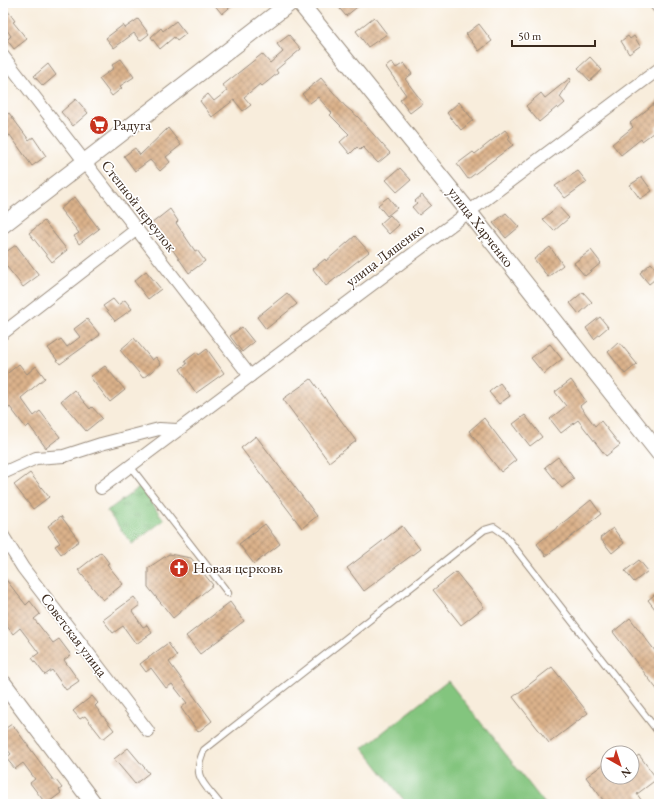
<svg xmlns="http://www.w3.org/2000/svg" width="662" height="807" font-family="'EB Garamond',serif">
  <defs>
    <pattern id="park-tufts" width="24" height="20" patternUnits="userSpaceOnUse"><rect width="24" height="20" fill="#83c57e"/><path d="M3 7l-1-3M5 7V3M7 7l1-3M15 17l-1-3M17 17v-4M19 17l1-3" fill="none" stroke="#6ca067"/></pattern>
    <pattern id="building-cross-hatch" width="8" height="8" patternUnits="userSpaceOnUse"><rect width="8" height="8" fill="#dbb28b"/><path d="M0 0l8 8M0 8l8-8" fill="none" stroke="#b39171"/></pattern>
  </defs>
  <rect width="100%" height="100%" fill="#fff"/>
  <filter id="ink" filterUnits="userSpaceOnUse"><feTurbulence type="fractalNoise" baseFrequency=".025" numOctaves="2"/><feDisplacementMap in="SourceGraphic" scale="8" xChannelSelector="R" yChannelSelector="G"/><feConvolveMatrix kernelMatrix="1 2 1 2 8 2 1 2 1" color-interpolation-filters="sRGB"/></filter>
  <filter id="wash" filterUnits="userSpaceOnUse"><feTurbulence type="fractalNoise" baseFrequency=".012" numOctaves="4" result="noise"/><feDisplacementMap in="SourceGraphic" scale="16" xChannelSelector="R" yChannelSelector="G"/><feGaussianBlur stdDeviation="0.9" result="paint"/><feColorMatrix in="noise" values="0 0 0 0 0 0 0 0 0 0 0 0 0 0 0 0 0 1.4 0 .05"/><feComposite in="paint" operator="in"/></filter>
  <g filter="url(#wash)">
    <rect width="100%" height="100%" fill="#f8eddc"/>
    <polygon fill="url(#park-tufts)" stroke="#5f784e" points="140,487 164,520 132,544 107,511"/>
    <polygon fill="#83c57e" stroke="#5f784e" points="448,681 545,804 407,804 363,748"/>
    <g id="blocks">
      <g fill="url(#building-cross-hatch)">
        <polygon points="213,3 235,3 222,14"/>
        <polygon points="335,3 362,3 346,16"/>
        <polygon points="3,4 15,21 13,22 27,39 14,49 7,40 11,36 5,27 3,29"/>
        <polygon points="374,17 387,34 368,47 356,31"/>
        <polygon points="138,19 149,34 140,41 134,33 114,48 106,38 123,25 125,28"/>
        <polygon points="176,21 186,34 177,41 174,37 160,49 151,37 161,28 163,31"/>
        <polygon points="479,24 492,41 479,51 466,34"/>
        <polygon points="289,35 301,49 276,70 278,73 262,86 260,84 244,97 251,105 243,111 234,100 212,117 200,101 208,94 214,101 227,91 223,85 262,54 270,63 283,52 277,44"/>
        <polygon points="628,36 630,39 634,36 640,46 629,54 621,41"/>
        <polygon points="590,57 602,70 590,81 578,68"/>
        <polygon points="121,59 134,77 120,86 122,88 112,96 99,79 114,68 112,65"/>
        <polygon points="392,62 396,68 404,63 412,74 405,79 423,103 410,113 400,100 406,95 386,67"/>
        <polygon points="48,64 56,75 43,86 34,76"/>
        <polygon points="321,78 345,106 358,117 390,153 378,163 363,147 360,150 357,147 350,154 340,142 349,134 330,115 332,113 318,97 310,103 302,94"/>
        <polygon points="570,78 571,79 560,97 565,103 558,109 557,107 539,122 526,106 541,93 545,98"/>
        <polygon points="76,99 88,113 73,126 61,112"/>
        <polygon points="659,100 659,124 655,127 657,130 642,141 641,139 621,155 612,144 633,127 630,123"/>
        <polygon points="459,102 473,120 461,130 447,113"/>
        <polygon points="9,113 29,140 33,137 46,156 32,166 10,135 3,140 3,118"/>
        <polygon points="168,128 181,145 166,157 170,162 160,171 150,160 135,171 124,156 135,148 140,155"/>
        <polygon points="505,130 510,136 508,139 513,145 468,179 457,164 473,152 475,154"/>
        <polygon points="400,168 411,180 397,192 386,180"/>
        <polygon points="578,171 587,182 565,198 555,186"/>
        <polygon points="642,177 652,191 640,199 630,185"/>
        <polygon points="422,195 431,205 419,215 412,207 417,203 415,201"/>
        <polygon points="75,197 99,229 79,244 74,236 79,233 60,209"/>
        <polygon points="388,197 397,208 387,216 378,205"/>
        <polygon points="558,206 569,218 554,231 543,219"/>
        <polygon points="170,209 178,221 176,223 195,251 197,250 205,261 189,273 165,239 163,241 151,224"/>
        <polygon points="506,213 519,227 506,238 493,223"/>
        <polygon points="390,215 399,225 389,234 380,224"/>
        <polygon points="44,221 67,250 52,262 29,233"/>
        <polygon points="355,236 369,252 326,286 313,269 325,259 326,261"/>
        <polygon points="16,245 39,275 23,287 3,262 3,254"/>
        <polygon points="550,247 563,265 548,277 534,259"/>
        <polygon points="591,250 601,263 585,276 574,263"/>
        <polygon points="651,263 659,272 659,276 649,284 640,273"/>
        <polygon points="146,271 161,289 148,299 134,281"/>
        <polygon points="583,292 592,302 579,314 570,303"/>
        <polygon points="287,293 297,304 266,329 257,317"/>
        <polygon points="113,299 118,305 125,300 132,309 115,321 103,306"/>
        <polygon points="600,317 608,327 594,339 586,328"/>
        <polygon points="87,319 100,335 60,364 48,348 61,339 67,347 80,337 74,329"/>
        <polygon points="242,327 254,342 242,352 230,336"/>
        <polygon points="134,338 152,360 156,357 161,364 143,378 120,350"/>
        <polygon points="619,342 637,364 625,374 608,352"/>
        <polygon points="550,344 562,359 544,374 531,358"/>
        <polygon points="207,349 224,373 196,393 180,369 187,364 185,361 197,352 199,355"/>
        <polygon points="19,364 27,374 36,366 45,378 21,398 34,416 40,411 60,437 46,448 29,425 26,428 10,407 8,409 3,403 3,377"/>
        <polygon points="105,366 125,390 110,402 90,377"/>
        <polygon points="311,379 356,441 329,462 283,399"/>
        <polygon points="571,380 586,401 580,406 595,426 601,421 620,445 606,456 578,420 561,433 550,419 566,406 555,392"/>
        <polygon points="500,383 510,396 499,404 489,392"/>
        <polygon points="74,390 90,409 92,407 102,418 86,431 61,401"/>
        <polygon points="525,415 542,437 530,446 513,424"/>
        <polygon points="484,418 516,460 501,472 469,431"/>
        <polygon points="256,436 317,516 302,528 241,448"/>
        <polygon points="558,457 574,479 562,488 545,467"/>
        <polygon points="30,473 49,497 33,509 14,485"/>
        <polygon points="591,500 601,514 546,556 537,544"/>
        <polygon points="61,516 79,541 61,554 55,546 60,543 48,526"/>
        <polygon points="265,524 280,544 254,564 239,544"/>
        <polygon points="402,526 420,549 364,591 347,568"/>
        <polygon points="613,528 624,543 612,553 600,538"/>
        <polygon points="101,552 109,563 107,564 123,584 103,600 78,570"/>
        <polygon points="169,554 191,558 213,585 173,618 148,587 148,568"/>
        <polygon points="639,560 648,571 634,582 625,571"/>
        <polygon points="456,572 484,607 461,625 433,590"/>
        <polygon points="3,576 26,605 30,601 40,614 34,619 53,643 59,639 71,655 64,660 79,681 66,690 52,670 45,675 32,658 39,653 20,628 13,634 3,621"/>
        <polygon points="659,591 659,614 648,600"/>
        <polygon points="134,597 140,605 132,611 143,627 147,625 152,633 136,644 123,626 113,633 103,620"/>
        <polygon points="230,602 244,621 200,654 186,636"/>
        <polygon points="630,618 659,656 659,692 613,632"/>
        <polygon points="168,643 177,656 169,662 212,721 198,732 181,708 187,703 172,684 166,688 151,668 146,672 140,664"/>
        <polygon points="552,667 588,713 549,743 513,697"/>
        <polygon points="92,696 98,703 95,706 114,730 103,739 85,716 80,719 73,711"/>
        <polygon points="12,724 54,781 56,780 62,788 59,790 61,793 46,804 30,783 35,779 23,763 15,769 6,758 11,754 3,744 3,730"/>
        <polygon points="128,748 149,773 135,784 114,759"/>
        <polygon points="639,755 657,779 637,794 644,804 606,804 586,777 608,761 608,777 632,777 632,760"/>
      </g>
    </g>
  </g>
  <g filter="url(#ink)">
    <use href="#blocks" fill-opacity="0" stroke="#9a8c7d" stroke-width="1"/>
    <g fill="none" stroke-linecap="round" stroke-linejoin="round">
      <defs>
        <g id="service">
          <polyline points="130,466 228,593"/>
          <path d="M220,804C204,783 191,777 204,750L484,530L494,527L504,534L659,733"/>
        </g>
        <g id="minor">
          <polyline points="655,3 659,8"/>
          <polyline points="3,56 250,376"/>
          <polyline points="3,333 137,229"/>
          <polyline points="3,473 36,458 64,456 101,444 159,429 177,430"/>
          <polyline points="101,488 659,69"/>
          <polyline points="3,536 23,568 148,731"/>
        </g>
        <g id="tertiary">
          <polyline points="300,3 469,212 659,453"/>
          <polyline points="3,225 290,3"/>
          <polyline points="3,683 94,804"/>
        </g>
      </defs>
      <use href="#service" stroke="#9a8c7d" stroke-width="8"/>
      <use href="#minor" stroke="#9a8c7d" stroke-width="14"/>
      <use href="#tertiary" stroke="#9a8c7d" stroke-width="18"/>
      <use href="#service" stroke="#fff" stroke-width="6"/>
      <use href="#minor" stroke="#fff" stroke-width="12"/>
      <use href="#tertiary" stroke="#fff" stroke-width="16"/>
    </g>
  </g>
  <defs>
    <symbol id="supermarket-disc" viewBox="-11 -11 22 22"><circle r="9.5" fill="#c8321e" stroke="#fff"/><path d="M-6-5.5h2.5l.6 2H6L4.5 2H-2.5L-4.4-4H-6ZM-1.5 3.2a1.3 1.3 0 1 0 .1 0ZM3 3.2a1.3 1.3 0 1 0 .1 0Z" fill="#fff"/></symbol>
    <symbol id="church-disc" viewBox="-11 -11 22 22"><circle r="9.5" fill="#c8321e" stroke="#fff"/><path d="M-1.2-6h2.4v3.5h3.3v2.4h-3.3V6h-2.4V-.1h-3.3v-2.4h3.3Z" fill="#fff"/></symbol>
  </defs>
  <g fill-rule="evenodd">
    <use href="#supermarket-disc" x="88" y="114" width="22" height="22"/>
    <use href="#church-disc" x="168" y="557" width="22" height="22"/>
  </g>
  <g text-anchor="middle" stroke-width="3.5" stroke-linejoin="round" paint-order="stroke">
    <g font-size="15" fill="#3b2a1e" stroke="#fff" text-anchor="start">
      <text x="113" y="130">Радуга</text>
      <text x="193" y="573">Новая церковь</text>
    </g>
    <g font-size="15" fill="#3b2a1e" stroke="#fff">
      <text transform="translate(139 206) rotate(52)" y="5">Степной переулок</text>
      <text transform="translate(481 227) rotate(52)" y="5">улица Харченко</text>
      <text transform="translate(385 255) rotate(-37)" y="5">улица Ляшенко</text>
      <text transform="translate(74 635) rotate(53)" y="5">Советская улица</text>
    </g>
  </g>
  <rect width="662" height="807" fill="none" stroke="#fff" stroke-width="16"/>
  <g transform="translate(620 765) rotate(141)"><circle r="19" fill="#ffffff" stroke="#b1aaa5"/>
  <path d="M0-3L7 15L0 10L-7 15Z" fill="#c8321e"/>
  <text y="-6" font-size="11" font-weight="bold" text-anchor="middle" fill="#3b2a1e">N</text>
  </g>
  <path d="M512 40v6h83v-6" fill="none" stroke="#3b2a1e" stroke-width="2"/>
  <text x="518" y="40" font-size="12" fill="#3b2a1e" stroke="#ffffff" stroke-width="3" paint-order="stroke">50 m</text>
</svg>
